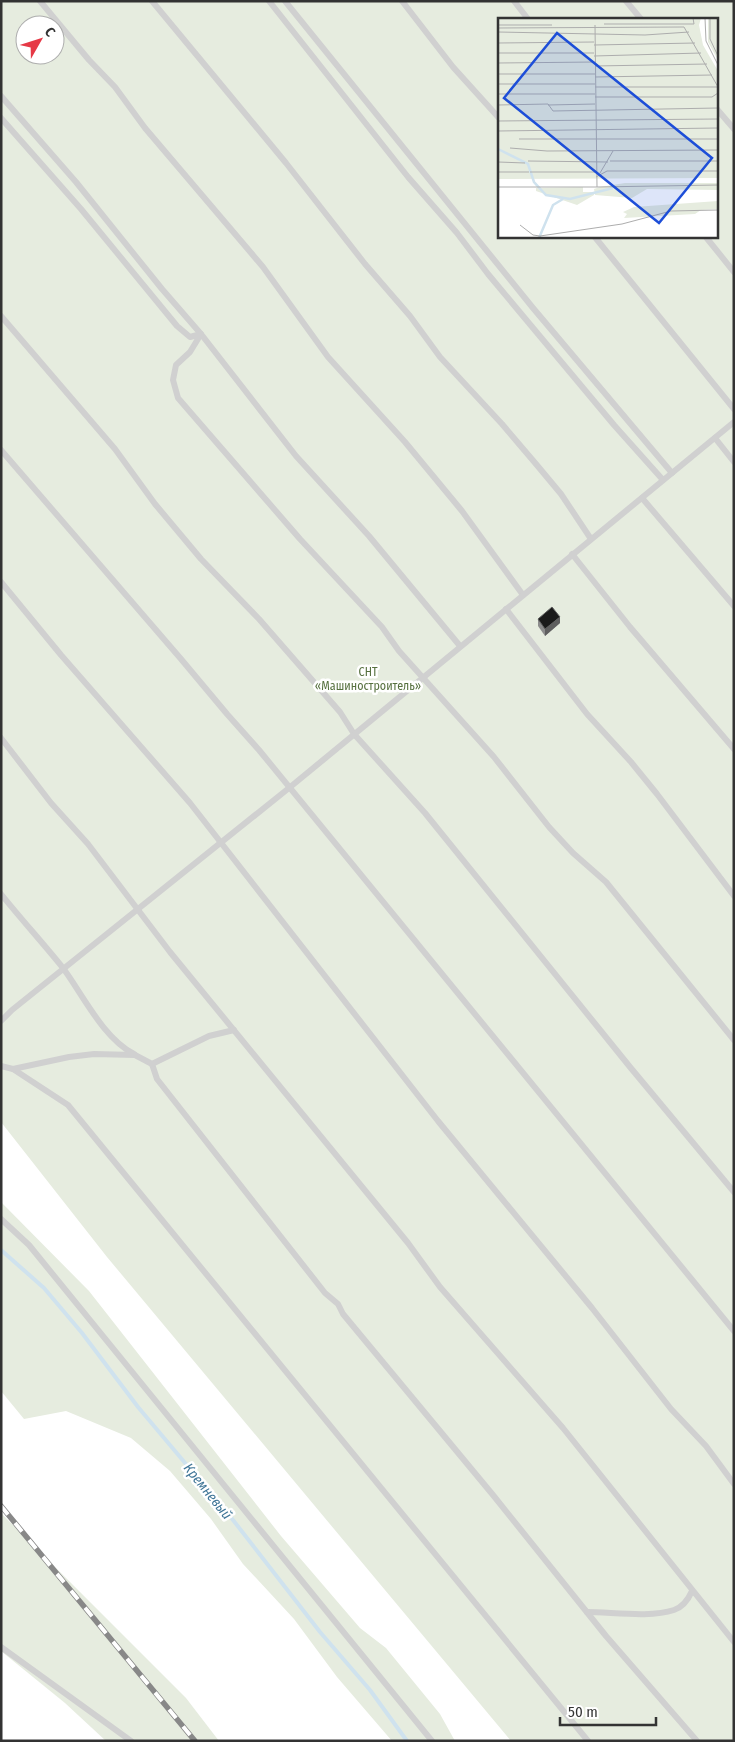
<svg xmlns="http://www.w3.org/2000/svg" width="735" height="1742" font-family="'Fira Sans Condensed',sans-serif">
  <rect width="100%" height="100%" fill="#fff"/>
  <g fill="#e6ecdf" fill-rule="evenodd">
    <path d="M1,1H734V1741H511L107,1257L1,1122ZM499,19H716V236H499ZM25,25H55V55H25Z"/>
    <polygon points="1,1202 89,1291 281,1536 360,1628 386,1648 440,1714 455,1741 392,1741 337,1677 294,1619 243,1564 211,1519 170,1471 131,1438 66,1411 24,1419 1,1391"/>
    <polygon points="1,1513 186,1698 219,1741 106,1741 65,1703 1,1651"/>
  </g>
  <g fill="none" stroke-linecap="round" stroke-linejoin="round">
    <polyline stroke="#cfe2ee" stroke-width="4" points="1,1250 44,1288 82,1333 138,1407 233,1520 320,1632 370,1690 407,1741"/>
    <g stroke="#d0d0d0" stroke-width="6">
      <polyline points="40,1 89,60 115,87 145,128 263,267 328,357 405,442 462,511 523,595"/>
      <polyline points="152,1 286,163 365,264 410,316 440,357 502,424 536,464 561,494 591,539"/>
      <polyline points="269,1 408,177 457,233 488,274 614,425 663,480"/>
      <polyline points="285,1 533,308 672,473"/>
      <polyline points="402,1 453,67 499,118"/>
      <polyline points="514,1 528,19"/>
      <polyline points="626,1 641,19"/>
      <polyline points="1,96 76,182 162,289 201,334 190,352 176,365 173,380 178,398 300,539 382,627 399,651 494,757 549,827 573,853 606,882 734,1040"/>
      <polyline points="716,108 734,129"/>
      <polyline points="1,118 81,209 177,326 190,337 201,334 296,456 369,536 460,646"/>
      <polyline points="594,236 734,409"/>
      <polyline points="705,236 734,272"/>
      <polyline points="1,316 115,449 155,504 201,559 259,619 340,712 354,734 425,813 630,1067 734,1192"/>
      <polyline points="715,438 734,462"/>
      <polyline points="1,450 181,659 227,714 259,750 734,1331"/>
      <polyline points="642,498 734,606"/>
      <polyline points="572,554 630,627 734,749"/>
      <polyline points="1,582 61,655 190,803 438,1121 592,1308 671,1409 706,1446 734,1484"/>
      <polyline points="506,609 587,714 631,762 657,794 734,896"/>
      <polyline points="1,738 51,803 88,844 170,952 408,1243 440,1287 563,1428 734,1642"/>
      <path d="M1,894C21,919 43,943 63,968C83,995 103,1038 134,1054"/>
      <polyline points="1,1021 12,1010 289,788 734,422"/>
      <polyline points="152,1064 157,1079 325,1293 338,1304 343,1314 493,1495 606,1636 697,1741"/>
      <polyline points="1,1066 13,1069 68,1105 588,1741"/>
      <polyline points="13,1069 69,1057 94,1054 135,1055 152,1064 209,1036 234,1030"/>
      <polyline points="1,1219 29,1245 432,1741"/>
      <path d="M587,1612C612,1612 650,1618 674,1610C683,1607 688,1600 692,1591"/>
      <polyline points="1,1647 131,1741"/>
    </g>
    <defs>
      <polyline id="rail" points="1,1506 195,1741"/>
    </defs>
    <use href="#rail" stroke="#888" stroke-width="5.5"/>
    <use href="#rail" stroke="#fff" stroke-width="4" stroke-dasharray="11" stroke-linecap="butt"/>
  </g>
  <polygon fill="#8c8c8c" points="538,619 560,623 545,636 538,626"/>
  <polygon fill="#5f5f5f" points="560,617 560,623 545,636 545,629"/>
  <polygon fill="#1a1a1a" stroke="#5f5f5f" points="552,607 560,617 545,629 538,619"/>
  <g text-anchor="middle" stroke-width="5" stroke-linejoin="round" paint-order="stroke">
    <g font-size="12" fill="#56703f" stroke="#fff">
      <text x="368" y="676">СНТ<tspan x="368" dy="14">«Машиностроитель»</tspan></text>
    </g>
    <g font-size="14" font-style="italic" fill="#3f7597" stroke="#fff">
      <text transform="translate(208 1491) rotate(51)" y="5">Кремневый</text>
    </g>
  </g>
  <g transform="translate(498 18)">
    <rect width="220" height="220" fill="#fff"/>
    <path d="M0,0H203L201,7L205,27L220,53V160L0,161ZM210,0H220V42L210,24ZM127,165H220V172L149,171L134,180L97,177L96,171L102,169ZM85,169V174H96V177L79,187L38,173V170ZM220,183V191L203,192L197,196L126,200L129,196L125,194L136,189Z" fill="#e6ecdf"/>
    <path fill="none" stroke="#cfe2ee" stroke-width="2.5" d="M0,131L30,146L36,164L48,177L72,181L115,170M41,220L55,187L65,181"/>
    <path fill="none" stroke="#adadad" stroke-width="1" d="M207,0L208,23L220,47M212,0V21L220,38M106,6H196L195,0M0,7H54M97,7L99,169L220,167M0,10L186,9L220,69M0,14L147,17L191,14M0,25L96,24M96,27L197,25M0,35H96M96,38L203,35M0,45L97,44M97,48L209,46M0,56H97M97,59L214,57M0,66H97M97,69H220M0,76H97M97,79H214L220,75M0,87L50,86L55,93L220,90M50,87L97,86M0,103L220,101M0,113L220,110M21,121H220M12,130L49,133L220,132M30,143L110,144M112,143H220M0,144L27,145M0,154H31M32,154H97M102,155L115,133M98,159L109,153H220M0,169H99M22,207L35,217L42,218L124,206L173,193L220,192"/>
    <path fill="#1d4ed8" fill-opacity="0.15" stroke="#1d4ed8" stroke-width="2.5" d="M59,15L214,140L161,205L6,80Z"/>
    <rect width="220" height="220" fill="none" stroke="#333" stroke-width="2.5"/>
  </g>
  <rect width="735" height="1742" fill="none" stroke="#333333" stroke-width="5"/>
  <g transform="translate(40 40) rotate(51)"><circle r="24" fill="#ffffff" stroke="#adadad"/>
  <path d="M0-4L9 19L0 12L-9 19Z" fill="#e63946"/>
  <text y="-8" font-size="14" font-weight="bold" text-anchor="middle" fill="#333333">С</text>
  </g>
  <path d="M560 1717v8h96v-8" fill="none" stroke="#333333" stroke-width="2.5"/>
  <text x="568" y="1717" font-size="15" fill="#333333" stroke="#ffffff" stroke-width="4" paint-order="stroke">50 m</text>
</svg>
